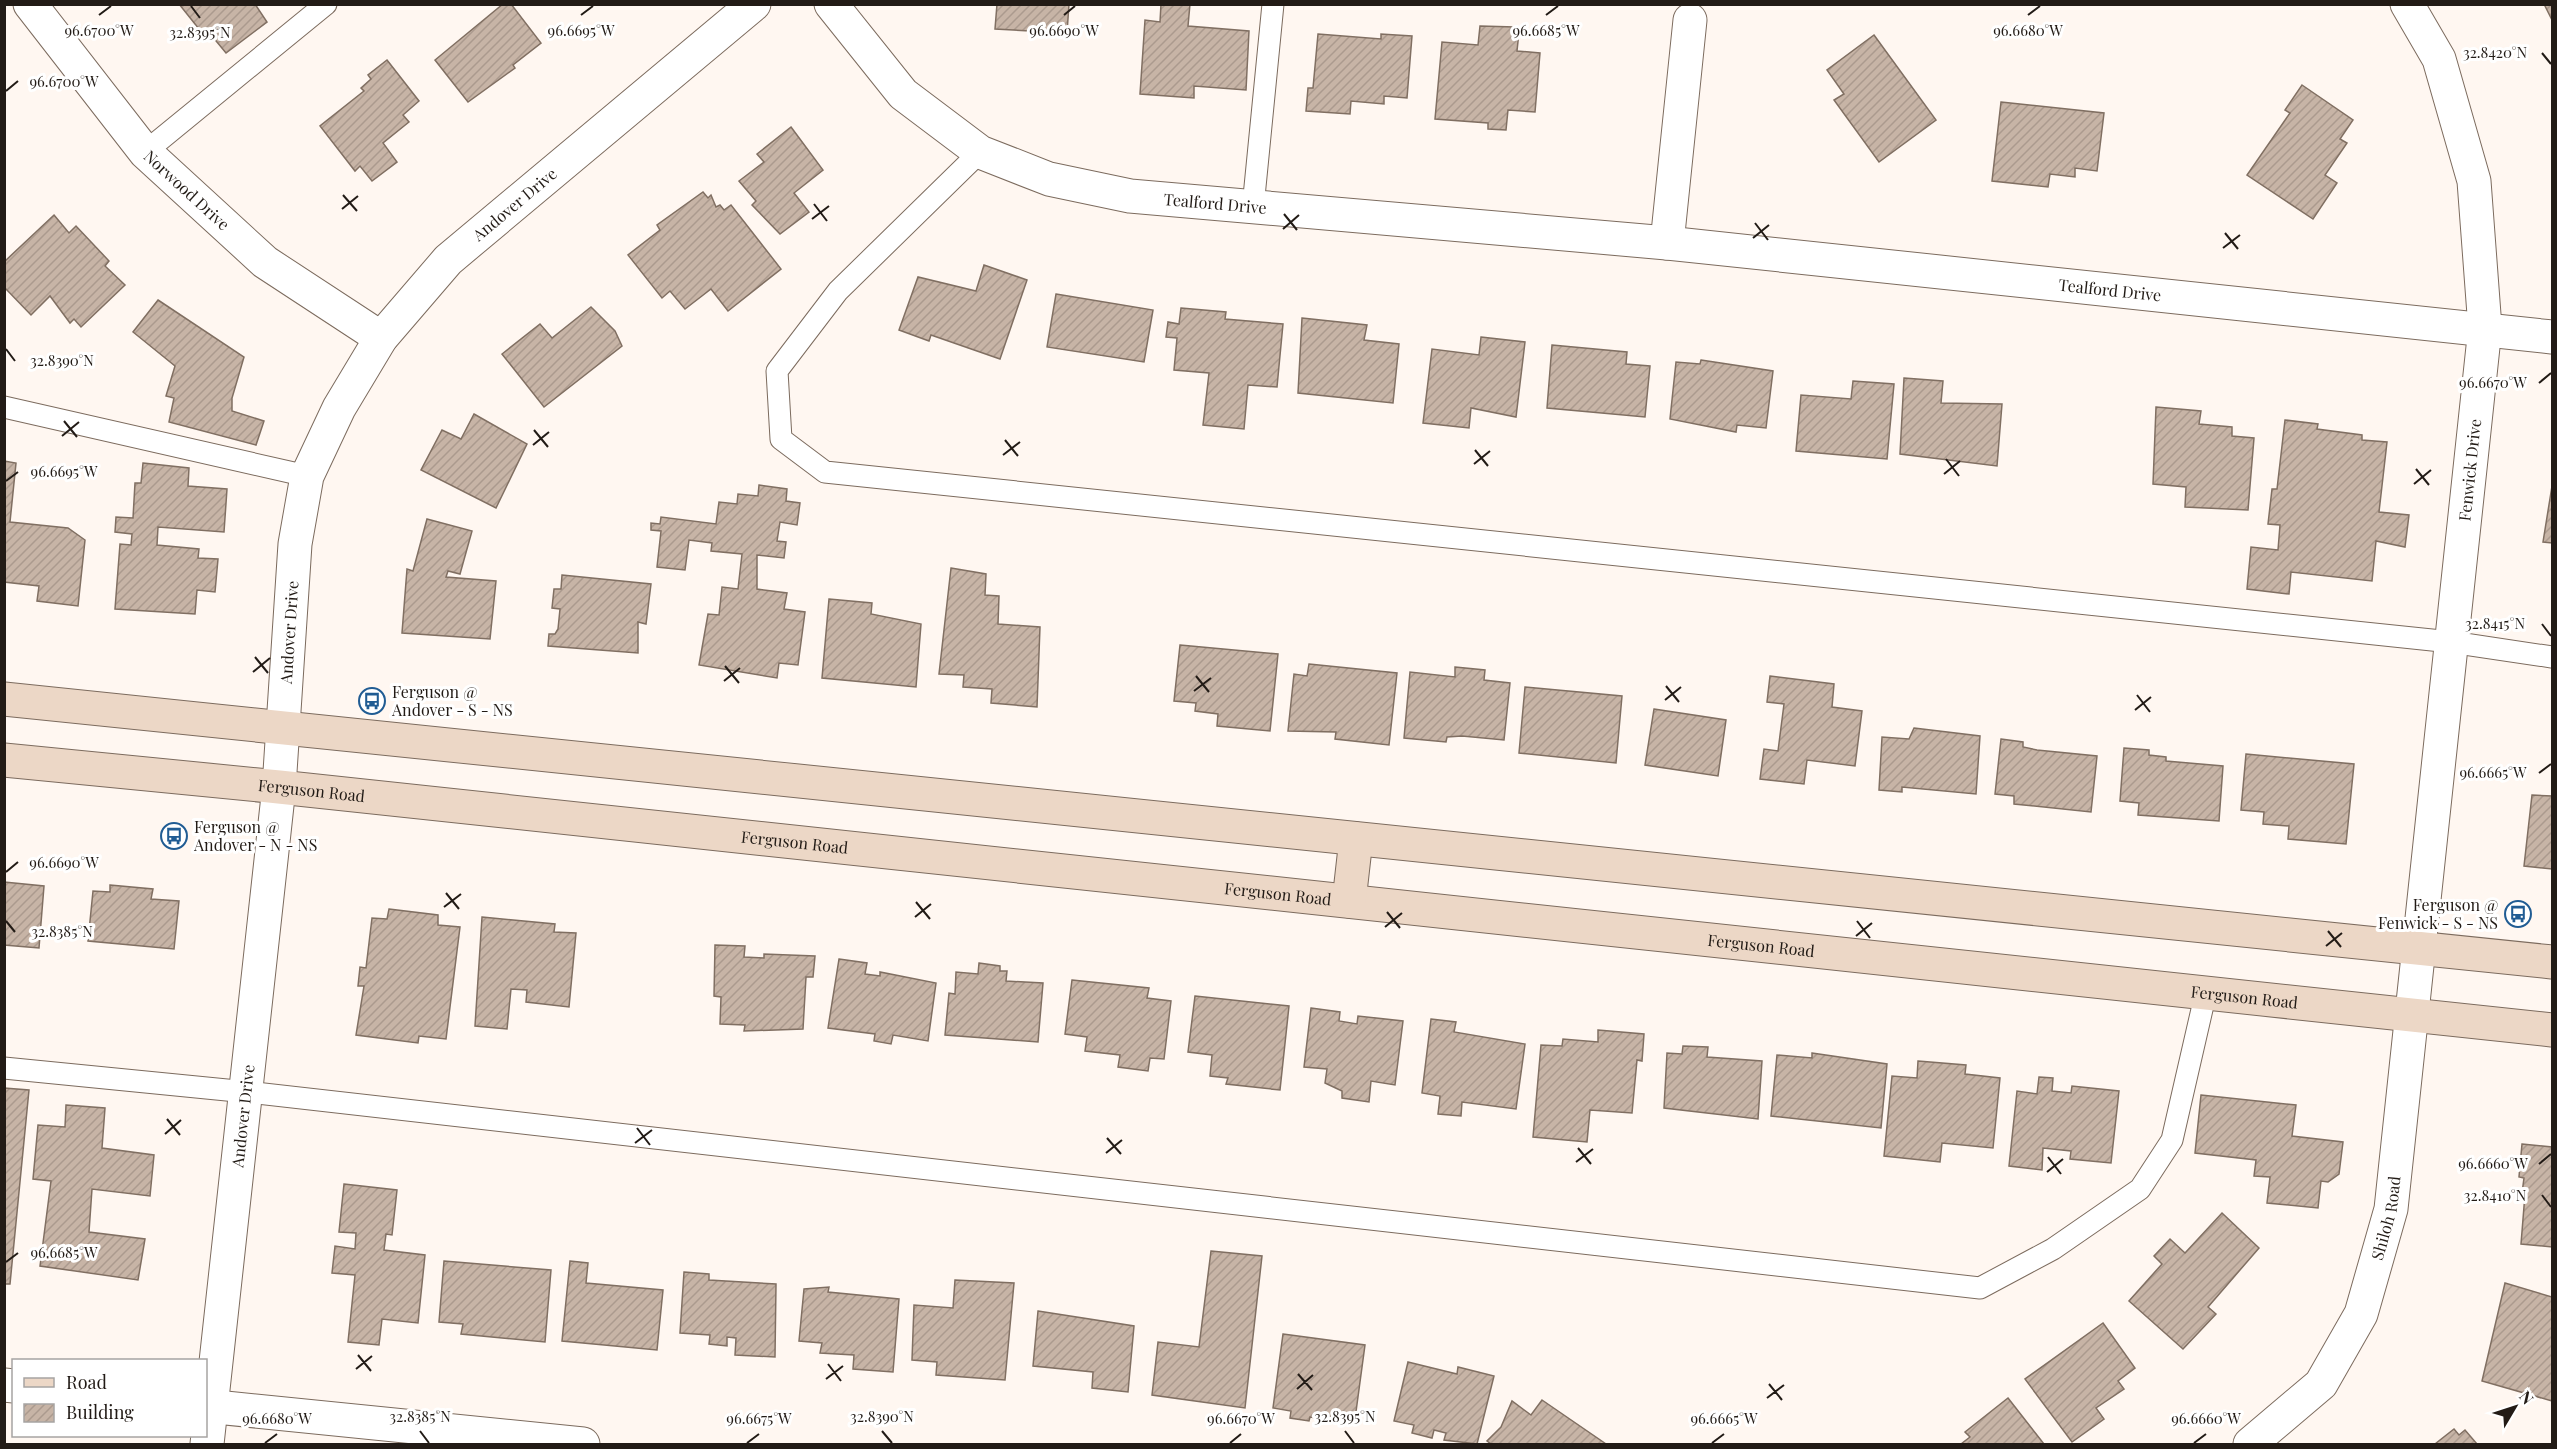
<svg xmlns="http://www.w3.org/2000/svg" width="2557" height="1449" font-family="'Playfair Display',serif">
  <defs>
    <pattern id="building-hatch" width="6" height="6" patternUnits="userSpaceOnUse" patternTransform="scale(1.5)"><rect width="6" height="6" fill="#c7b4a6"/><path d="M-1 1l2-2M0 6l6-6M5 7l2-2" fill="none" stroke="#ab9a8e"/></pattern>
  </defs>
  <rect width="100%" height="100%" fill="#fff7f1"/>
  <g fill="url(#building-hatch)" stroke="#806f62" stroke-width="1.5">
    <polygon points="179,4 255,4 267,22 226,53 212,36 207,39"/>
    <polygon points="503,4 511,4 541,43 513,65 515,68 468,102 435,60"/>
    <polygon points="997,4 1069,4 1067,33 995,29"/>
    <polygon points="1161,4 1190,4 1188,26 1249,31 1246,90 1194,86 1194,98 1140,94 1145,20 1160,22"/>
    <polygon points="2544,4 2552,4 2552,20"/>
    <polygon points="1480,26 1515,27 1519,32 1517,51 1540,53 1535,112 1508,110 1506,130 1488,129 1488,123 1435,119 1442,42 1478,45"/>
    <polygon points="1318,34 1381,39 1381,34 1412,36 1407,98 1384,96 1384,104 1351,101 1350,114 1306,111 1308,88 1313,88"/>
    <polygon points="1874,35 1936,120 1879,162 1834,100 1844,94 1827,70"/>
    <polygon points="387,60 419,101 403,115 409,122 383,143 397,162 372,181 360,166 355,171 320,126 364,91 361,88 371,79 368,75"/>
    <polygon points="2302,85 2353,120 2340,139 2347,143 2325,175 2337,183 2313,219 2247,175 2290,113 2285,110"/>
    <polygon points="2001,102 2104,113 2097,171 2075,168 2075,177 2050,174 2048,187 1992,181"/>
    <polygon points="791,127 823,170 794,193 809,212 780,234 752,205 756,201 739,181 764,162 757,154"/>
    <polygon points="703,192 708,198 711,195 716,207 720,205 724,210 731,205 781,269 728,311 711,289 685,309 670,291 662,298 628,255 660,230 657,225"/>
    <polygon points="54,215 69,233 76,226 109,261 105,266 125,285 81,327 74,319 70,323 50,296 31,315 4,287 4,262"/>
    <polygon points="984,265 1027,280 1000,359 931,335 929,341 899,330 918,277 976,291"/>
    <polygon points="1056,294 1153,310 1144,362 1047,347"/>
    <polygon points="158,300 244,357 232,398 232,411 264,421 256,445 169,422 174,398 166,396 175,366 133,332"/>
    <polygon points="591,307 615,331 622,346 544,407 502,354 540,324 552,338"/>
    <polygon points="1181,308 1226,312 1225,319 1283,324 1277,387 1248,385 1244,429 1203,425 1209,373 1174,370 1177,338 1166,337 1168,322 1179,324"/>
    <polygon points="1302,318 1367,325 1364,340 1399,344 1393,403 1298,393"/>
    <polygon points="1481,337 1525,342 1516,417 1471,408 1469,428 1423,423 1432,349 1479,355"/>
    <polygon points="1552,345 1627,352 1626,364 1650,366 1645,417 1547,408"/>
    <polygon points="1701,360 1773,371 1766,428 1737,425 1736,432 1670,419 1676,362 1700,364"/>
    <polygon points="1904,378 1943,381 1941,403 2002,404 1997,466 1900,454"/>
    <polygon points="1853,381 1894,384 1887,459 1796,451 1801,395 1851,399"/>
    <polygon points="2156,407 2201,411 2199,424 2232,427 2232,436 2254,438 2248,510 2185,507 2186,487 2153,484"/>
    <polygon points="474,414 527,444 496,508 421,470 442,430 461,439"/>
    <polygon points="2285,420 2318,424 2317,429 2362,435 2362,440 2387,442 2379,512 2409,515 2405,547 2376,541 2372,581 2291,572 2289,594 2247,589 2251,547 2278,550 2280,525 2268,524 2272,489 2277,489"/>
    <polygon points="4,461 16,463 10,522 68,528 85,540 78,606 37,601 39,586 4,582"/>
    <polygon points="143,463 189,468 188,486 227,489 224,532 158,527 157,545 199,549 198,558 218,559 215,592 197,590 195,614 115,609 120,544 131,545 132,534 115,532 116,517 133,518 135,483 141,483"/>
    <polygon points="759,485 787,489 786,501 800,503 797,525 780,522 777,541 786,542 784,558 757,555 757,589 787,593 784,609 805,612 798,665 779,663 777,678 699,665 708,614 719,615 722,587 738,589 742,554 711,551 712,543 689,540 685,570 657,567 661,531 651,530 651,523 660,524 661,517 716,524 719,502 737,504 738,494 758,496"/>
    <polygon points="2552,486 2552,543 2543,542"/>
    <polygon points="427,519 472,531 460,574 448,571 446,577 496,581 490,639 402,633 407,569 413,571"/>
    <polygon points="951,568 986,574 985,595 999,596 998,624 1040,627 1037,707 991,703 992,689 963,687 964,675 939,674"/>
    <polygon points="562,575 651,584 646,624 638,622 638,653 548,646 549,634 555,634 558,629 560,609 552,608 554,589 561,589"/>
    <polygon points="829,599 872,603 871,614 921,624 916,687 822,678"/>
    <polygon points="1180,645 1278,654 1270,731 1217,726 1218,714 1195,711 1196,703 1174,701"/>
    <polygon points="1309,664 1397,673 1389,745 1335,739 1336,732 1288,731 1294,674 1307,676"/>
    <polygon points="1455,667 1485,670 1484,680 1510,683 1504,740 1462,736 1447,737 1446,742 1404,738 1410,672 1455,677"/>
    <polygon points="1770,676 1834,684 1832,707 1862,711 1855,766 1807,760 1804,784 1760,779 1764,749 1778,751 1784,704 1767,702"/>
    <polygon points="1525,687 1622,696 1616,763 1519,753"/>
    <polygon points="1654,709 1726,720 1718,776 1645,765"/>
    <polygon points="1914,728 1980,736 1976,794 1902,787 1902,792 1879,790 1882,737 1909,739"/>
    <polygon points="2001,739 2023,742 2023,747 2037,750 2097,756 2091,812 2014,804 2014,796 1995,794"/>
    <polygon points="2124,748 2149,750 2149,755 2166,757 2166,761 2223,766 2219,821 2138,815 2139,803 2120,801"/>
    <polygon points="2246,754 2354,764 2346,844 2288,839 2289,826 2263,824 2264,812 2241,810"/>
    <polygon points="2532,795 2552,796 2552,869 2524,866"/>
    <polygon points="4,882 44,886 39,948 4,945"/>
    <polygon points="110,885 153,889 151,899 179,901 174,949 88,941 93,891 110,892"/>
    <polygon points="389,909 438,915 438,925 460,927 446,1039 419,1036 418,1043 356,1035 364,986 358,986 360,967 366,968 372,918 387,919"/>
    <polygon points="482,917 555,924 554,932 576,933 569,1007 526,1002 527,990 511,989 507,1029 475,1026"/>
    <polygon points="715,945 745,946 744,957 764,958 764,954 815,956 813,977 806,977 803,1029 744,1031 745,1025 720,1024 721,997 714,996"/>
    <polygon points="839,959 867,963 865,974 880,976 880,972 936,983 928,1041 893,1035 891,1044 874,1041 875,1034 828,1028"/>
    <polygon points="979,963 1000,966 1000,971 1007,971 1006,981 1043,983 1038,1042 945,1035 949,993 955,994 956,972 978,974"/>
    <polygon points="1072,980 1149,988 1147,998 1171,1001 1164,1059 1150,1058 1148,1071 1118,1067 1120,1055 1085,1051 1087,1037 1065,1034"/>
    <polygon points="1195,996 1289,1006 1280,1090 1226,1084 1228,1078 1210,1076 1212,1055 1188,1052"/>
    <polygon points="1311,1008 1340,1012 1339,1021 1357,1024 1358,1016 1403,1021 1395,1085 1371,1081 1369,1102 1342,1098 1342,1091 1325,1083 1327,1069 1304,1067"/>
    <polygon points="1431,1019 1456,1022 1454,1032 1525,1044 1516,1109 1462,1102 1461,1116 1438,1114 1440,1096 1422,1093"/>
    <polygon points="1598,1030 1644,1034 1642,1061 1637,1060 1632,1113 1590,1110 1587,1142 1533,1137 1541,1045 1562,1046 1563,1039 1598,1042"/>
    <polygon points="1683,1046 1708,1047 1707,1057 1762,1061 1758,1119 1664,1108 1667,1053 1682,1054"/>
    <polygon points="1812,1053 1887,1064 1881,1128 1771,1116 1777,1055 1812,1058"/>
    <polygon points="1918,1061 1966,1065 1965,1074 2000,1078 1993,1148 1942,1143 1940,1162 1884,1156 1892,1076 1917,1078"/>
    <polygon points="2039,1077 2053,1078 2052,1091 2071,1093 2072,1086 2119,1091 2111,1163 2070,1159 2071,1151 2043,1148 2042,1170 2009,1166 2017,1091 2037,1094"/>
    <polygon points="4,1088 29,1090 10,1284 4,1284"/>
    <polygon points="2201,1095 2296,1105 2292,1136 2343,1142 2339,1174 2328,1182 2321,1181 2318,1208 2267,1203 2270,1177 2254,1176 2256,1160 2195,1153"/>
    <polygon points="66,1105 105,1108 102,1148 154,1155 150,1196 92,1189 89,1232 145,1239 138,1280 40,1266 51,1181 33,1179 38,1125 65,1127"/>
    <polygon points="2522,1144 2552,1147 2552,1247 2521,1244 2525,1194 2522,1193 2524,1178 2519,1177"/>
    <polygon points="344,1184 397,1190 392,1235 386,1234 384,1250 425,1255 418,1323 382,1319 379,1345 348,1342 355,1275 332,1273 335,1246 355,1249 356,1233 339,1232"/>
    <polygon points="2222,1213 2259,1248 2208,1307 2216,1314 2183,1349 2129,1301 2162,1264 2154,1256 2170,1239 2185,1253"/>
    <polygon points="1211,1251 1262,1256 1245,1408 1152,1395 1158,1342 1199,1347"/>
    <polygon points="444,1261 551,1270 545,1342 461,1334 463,1324 439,1322"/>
    <polygon points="570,1261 588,1263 586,1283 663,1290 657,1350 562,1341"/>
    <polygon points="684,1272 709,1274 709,1280 776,1284 775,1357 735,1355 736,1338 727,1337 727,1346 709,1344 710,1335 680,1333"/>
    <polygon points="955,1280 1014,1283 1005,1380 936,1375 937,1362 912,1360 914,1305 953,1308"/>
    <polygon points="2505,1283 2552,1297 2552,1401 2482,1381"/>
    <polygon points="829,1287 828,1292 899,1299 893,1372 853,1369 854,1355 820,1353 822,1343 799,1341 804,1289"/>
    <polygon points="1038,1311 1134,1326 1128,1392 1092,1388 1093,1372 1033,1366"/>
    <polygon points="2103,1323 2135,1368 2118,1381 2124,1389 2096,1408 2104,1419 2072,1442 2025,1379"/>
    <polygon points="1283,1334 1365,1345 1355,1419 1330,1416 1329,1420 1310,1417 1309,1421 1290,1418 1291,1411 1273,1408"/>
    <polygon points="1408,1362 1457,1374 1458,1367 1494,1376 1477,1444 1444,1440 1446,1433 1434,1430 1432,1438 1412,1433 1414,1425 1394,1421"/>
    <polygon points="2008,1398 2044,1444 1961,1444 1970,1437 1965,1432"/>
    <polygon points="1542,1400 1606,1444 1491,1444 1487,1441 1501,1427 1512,1401 1531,1415"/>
    <polygon points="2454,1429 2459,1435 2465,1430 2477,1444 2435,1444"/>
  </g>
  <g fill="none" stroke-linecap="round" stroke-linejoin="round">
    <defs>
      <g id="lane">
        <polyline points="145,152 326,4"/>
        <polyline points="980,152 838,291 777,371 781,439 825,472 2451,642 2552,657"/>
        <polyline points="1253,207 1273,4"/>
        <polyline points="4,407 307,476"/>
        <polyline points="4,1068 247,1092 1980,1288 2053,1249 2140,1189 2172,1140 2206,992"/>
      </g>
      <g id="street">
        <path id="s1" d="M30,4L145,152L265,262L381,338"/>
        <path id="s2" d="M831,4L903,94L980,152L1049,179L1130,196L1667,243L2552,337"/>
        <polyline points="1667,243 1690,20"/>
        <polyline points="4,1385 14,1386"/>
        <polyline points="206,1406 583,1444"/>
        <path id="s3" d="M207,1444L279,787L295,544L307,476L339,408L381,338L448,260L754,4"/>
        <path id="s4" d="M2250,1444L2321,1384L2361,1314L2391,1209L2485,328L2474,181L2439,59L2407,4"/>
      </g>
      <g id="secondary">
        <polyline points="4,699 2552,962"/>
        <path id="s5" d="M4,760L279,787L2552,1030"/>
        <polyline points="1349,901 1356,839"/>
      </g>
    </defs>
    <use href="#lane" stroke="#7c6b5e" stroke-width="23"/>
    <use href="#street" stroke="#7c6b5e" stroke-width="35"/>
    <use href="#secondary" stroke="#7c6b5e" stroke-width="35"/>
    <use href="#lane" stroke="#fff" stroke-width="21"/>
    <use href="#street" stroke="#fff" stroke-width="33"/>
    <use href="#secondary" stroke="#ecd7c6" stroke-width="33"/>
  </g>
  <path fill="none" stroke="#221b16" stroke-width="2" d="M191,6L200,18M99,15L111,6M581,15L593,6M1064,15L1075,6M1546,15L1558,6M2028,15L2040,6M2542,53L2551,64M6,91L18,81M343,195L357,211M814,204L827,221M342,209L358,196M1284,214L1297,230M812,219L829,206M1755,223L1768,240M1283,229L1299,215M2225,233L2238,249M1753,238L1769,225M2223,248L2240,235M6,349L15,361M2539,383L2551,373M64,421L77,437M534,430L548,447M62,436L79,422M1005,440L1018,456M533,445L549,432M1475,450L1488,466M1003,455L1020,442M1946,459L1959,476M1474,464L1490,451M2416,469L2429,485M1944,474L1960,461M6,481L18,472M2414,484L2431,470M2542,624L2551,636M255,657L268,673M725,666L739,683M253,672L270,658M1196,676L1209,692M724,681L740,668M1666,686L1679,702M1194,691L1211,678M2137,695L2150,712M1665,700L1681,687M2135,710L2151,697M2539,773L2551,764M6,872L18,862M446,893L459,909M916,902L930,919M444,907L461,894M1387,912L1400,928M915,917L931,904M6,921L15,932M1857,921L1870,938M1385,927L1402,913M2328,931L2341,947M1856,936L1872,923M2326,946L2342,933M167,1119L180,1135M637,1128L650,1145M165,1134L181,1120M1107,1138L1121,1154M635,1143L652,1130M1578,1148L1591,1164M1106,1153L1122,1140M2048,1157L2061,1174M1576,1162L1593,1149M2539,1164L2551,1154M2047,1172L2063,1159M2542,1195L2551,1207M6,1262L18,1253M358,1355L371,1371M828,1364L841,1381M356,1369L372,1356M1298,1374L1312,1390M826,1379L843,1366M1769,1384L1782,1400M1297,1389L1313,1375M1767,1398L1784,1385M420,1431L429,1443M882,1431L892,1443M1345,1431L1354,1443M265,1443L277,1434M747,1443L759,1434M1230,1443L1241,1434M1712,1443L1724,1434M2194,1443L2206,1434"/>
  <defs>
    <symbol id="bus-ring" viewBox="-11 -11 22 22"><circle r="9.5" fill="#fff" stroke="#205c93" stroke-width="1.5"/><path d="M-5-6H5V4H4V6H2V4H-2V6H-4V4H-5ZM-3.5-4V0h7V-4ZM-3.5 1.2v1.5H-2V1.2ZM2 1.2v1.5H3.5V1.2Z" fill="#205c93"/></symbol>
  </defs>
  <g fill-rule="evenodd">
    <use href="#bus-ring" x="357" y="686" width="30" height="30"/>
    <use href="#bus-ring" x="159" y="821" width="30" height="30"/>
    <use href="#bus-ring" x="2503" y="899" width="30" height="30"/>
  </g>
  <g text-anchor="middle" stroke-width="6" stroke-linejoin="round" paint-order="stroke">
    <g font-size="16" fill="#221b16" stroke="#fff">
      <text dy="6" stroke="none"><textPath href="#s1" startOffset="244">Norwood Drive</textPath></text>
      <text dy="6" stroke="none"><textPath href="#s3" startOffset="1320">Andover Drive</textPath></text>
      <text dy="6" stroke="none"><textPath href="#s2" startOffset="454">Tealford Drive</textPath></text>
      <text dy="6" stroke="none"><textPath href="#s2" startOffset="1353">Tealford Drive</textPath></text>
      <text dy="6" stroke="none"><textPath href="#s4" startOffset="1026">Fenwick Drive</textPath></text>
      <text dy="6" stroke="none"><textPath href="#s3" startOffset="816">Andover Drive</textPath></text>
      <text dy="6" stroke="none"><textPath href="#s5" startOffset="309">Ferguson Road</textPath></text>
      <text dy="6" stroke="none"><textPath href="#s5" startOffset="795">Ferguson Road</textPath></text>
      <text dy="6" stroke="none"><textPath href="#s5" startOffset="1281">Ferguson Road</textPath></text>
      <text dy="6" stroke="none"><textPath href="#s5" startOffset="1767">Ferguson Road</textPath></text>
      <text dy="6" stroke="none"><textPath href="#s5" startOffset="2253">Ferguson Road</textPath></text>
      <text dy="6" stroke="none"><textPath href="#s3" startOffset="330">Andover Drive</textPath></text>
      <text dy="6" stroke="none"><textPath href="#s4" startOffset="273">Shiloh Road</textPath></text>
    </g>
    <g font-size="16" fill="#221b16" stroke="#fff" text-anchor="start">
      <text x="392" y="698">Ferguson @<tspan x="392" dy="18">Andover - S - NS</tspan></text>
      <text x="194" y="833">Ferguson @<tspan x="194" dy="18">Andover - N - NS</tspan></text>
      <text x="2498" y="911" text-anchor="end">Ferguson @<tspan x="2498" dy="18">Fenwick - S - NS</tspan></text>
    </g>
  </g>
  <g font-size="15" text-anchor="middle" fill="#221b16" stroke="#fff" stroke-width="6" stroke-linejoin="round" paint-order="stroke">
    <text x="1546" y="36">96.6685°W</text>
    <text x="99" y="36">96.6700°W</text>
    <text x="581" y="36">96.6695°W</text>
    <text x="1064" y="36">96.6690°W</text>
    <text x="2028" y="36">96.6680°W</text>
    <text x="200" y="38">32.8395°N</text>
    <text x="2495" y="58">32.8420°N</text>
    <text x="64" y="87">96.6700°W</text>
    <text x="62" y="366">32.8390°N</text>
    <text x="2493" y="388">96.6670°W</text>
    <text x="64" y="477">96.6695°W</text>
    <text x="2495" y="629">32.8415°N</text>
    <text x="2493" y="778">96.6665°W</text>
    <text x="64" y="868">96.6690°W</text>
    <text x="62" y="937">32.8385°N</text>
    <text x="2493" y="1169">96.6660°W</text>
    <text x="2495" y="1201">32.8410°N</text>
    <text x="64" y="1258">96.6685°W</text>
    <text x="420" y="1422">32.8385°N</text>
    <text x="882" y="1422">32.8390°N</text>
    <text x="1345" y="1422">32.8395°N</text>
    <text x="277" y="1424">96.6680°W</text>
    <text x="759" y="1424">96.6675°W</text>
    <text x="1241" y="1424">96.6670°W</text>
    <text x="1724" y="1424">96.6665°W</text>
    <text x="2206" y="1424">96.6660°W</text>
  </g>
  <rect width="2557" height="1449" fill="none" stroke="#221b16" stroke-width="12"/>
  <rect x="12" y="1359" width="195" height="78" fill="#ffffff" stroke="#a7a4a2" stroke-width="1.5"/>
  <rect x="24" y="1378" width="30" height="9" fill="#ecd7c6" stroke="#a7a4a2" stroke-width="1.5"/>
  <text x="66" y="1389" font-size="18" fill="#221b16">Road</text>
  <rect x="24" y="1404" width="30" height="18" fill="url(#building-hatch)" stroke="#a7a4a2" stroke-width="1.5"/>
  <text x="66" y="1419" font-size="18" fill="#221b16">Building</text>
  <g transform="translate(2515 1407) rotate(51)" stroke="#ffffff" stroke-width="4.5" paint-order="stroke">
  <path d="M0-4.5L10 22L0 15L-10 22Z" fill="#221b16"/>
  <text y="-9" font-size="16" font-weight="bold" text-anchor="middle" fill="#221b16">N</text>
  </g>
</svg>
